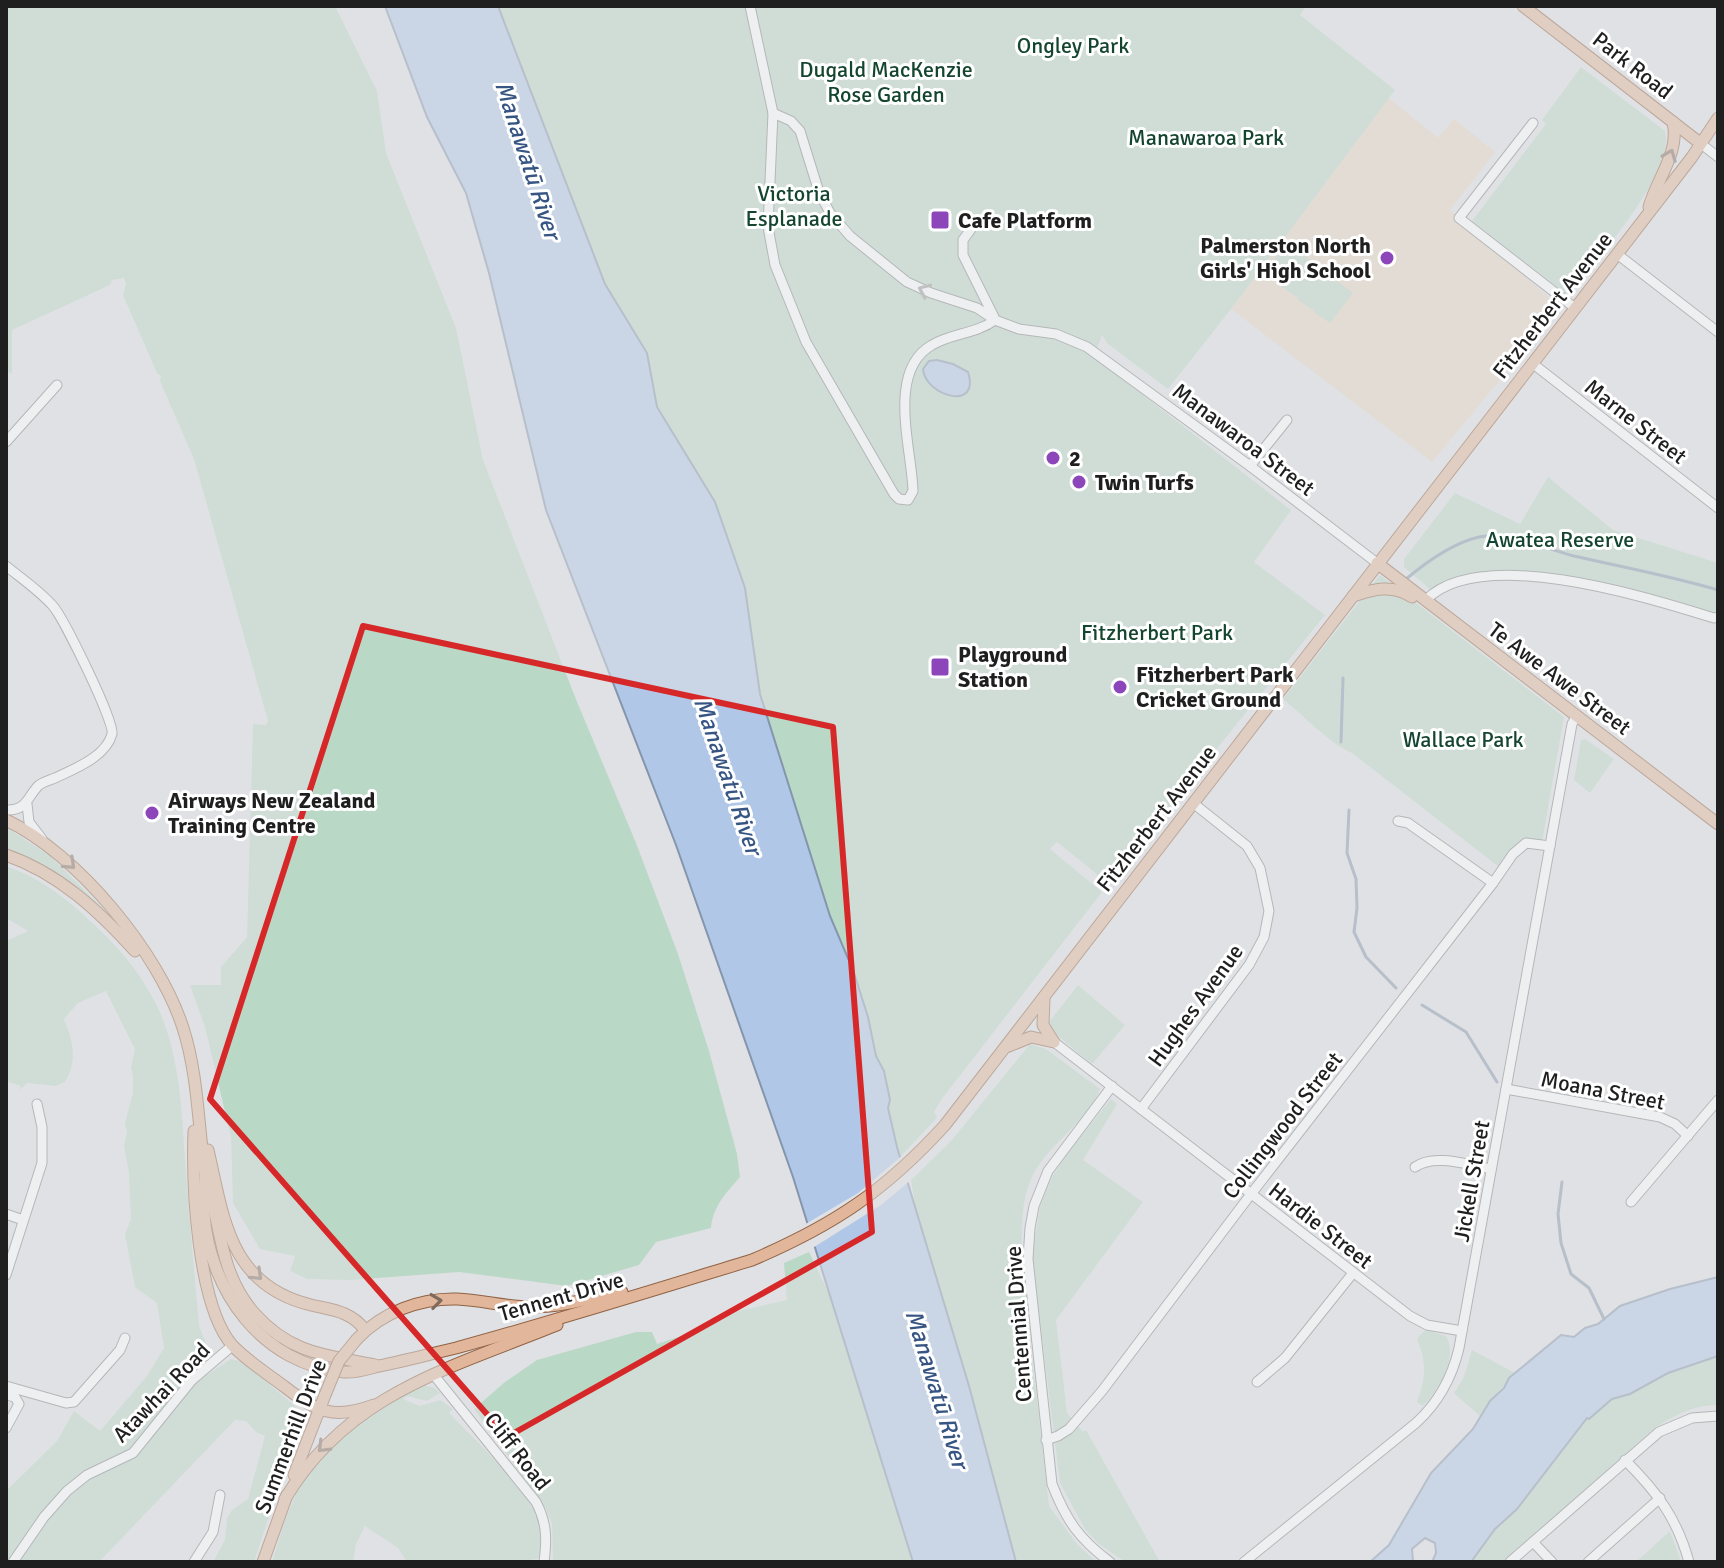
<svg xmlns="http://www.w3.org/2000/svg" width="1724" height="1568" font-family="Signika,sans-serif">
  <rect width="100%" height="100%" fill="#e0e1e4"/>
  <polygon fill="#e6d4c4" points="1389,98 1438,138 1454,119 1495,152 1450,210 1560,307 1432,462 1231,309"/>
  <g fill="#bad8c6">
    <path d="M6,6H335L377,91L386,153L456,328L483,460L575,697L636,843L678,954L709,1051L737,1154L740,1177C726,1193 713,1206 711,1228L656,1242L639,1265L567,1286L459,1272L350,1280L307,1279L290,1271L295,1256L260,1249L233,1203L231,1137L205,1027L190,985H221V967L247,937L253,724L266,725L268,721L194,459L160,381L161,376L157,373L123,295L126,284L124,278L112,280L110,285L12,330V374L6,371Z"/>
    <polygon points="498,6 1306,6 1300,15 1395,90 1231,309 1168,389 1108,344 1102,335 1094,357 1291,510 1254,562 1325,615 1108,883 1057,842 1050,849 1102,892 941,1100 934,1112 937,1117 934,1121 900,1157 888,1108 890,1100 884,1071 876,1056 868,1017 830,916 760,694 745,588 715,502 657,407 647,353 605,284"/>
    <path d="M1581,67L1665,131C1676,173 1594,262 1569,296L1472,221L1546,124L1542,120Z"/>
    <polygon points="1287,242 1302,254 1301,259 1304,255 1319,267 1317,271 1320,268 1336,280 1333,284 1337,281 1353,293 1330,323 1314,312 1315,307 1312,310 1297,299 1299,294 1296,297 1281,286 1282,282 1279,284 1264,273"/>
    <polygon points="1548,477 1613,530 1718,563 1718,617 1613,588 1482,576 1432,591 1404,567 1404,559 1455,493 1520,524"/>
    <path d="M1380,575L1564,717L1542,842L1526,843L1503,870L1352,753C1329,743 1304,716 1283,699Z"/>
    <polygon points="1585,739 1614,759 1590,793 1574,780 1581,740"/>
    <polygon points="6,827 50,856 106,911 61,876 6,849"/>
    <path d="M6,866C38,877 62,895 87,918C116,944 141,972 158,1008C183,1062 182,1128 187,1187C191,1233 195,1280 199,1326L205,1341L202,1370L207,1375L231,1359L243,1362L295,1406L297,1412L291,1421L300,1429L292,1447L254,1562H213L225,1540L227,1518L232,1510L248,1499L265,1436L256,1432L246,1421L235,1420L99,1562H6V1491L57,1441L74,1411L100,1431L147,1376L164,1348L157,1303L135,1287L125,1234L131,1219L129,1173L124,1146L127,1133L125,1123L133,1093V1076L131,1067L135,1049L106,991L78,1003L64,1019C73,1040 78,1061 65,1082L56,1086L27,1083L20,1090L21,1086L6,1081V941L28,931L6,918Z"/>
    <polygon points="1078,985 1125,1025 1092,1064 1046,1026"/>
    <path d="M1030,1044L1046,1049L1100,1089C1088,1121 1046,1146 1032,1177C1019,1206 1023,1232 1021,1262L1049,1506L1077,1544L1096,1562H1016L969,1386L916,1210L911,1180L951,1141Z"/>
    <polygon points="1111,1099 1117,1104 1083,1160 1143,1202 1056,1320 1067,1413 1083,1432 1086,1430 1160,1562 1125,1562 1098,1543 1085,1529 1060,1483 1032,1257 1040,1207 1052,1177 1067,1154"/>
    <polygon points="809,1252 832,1300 913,1562 553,1562 552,1524 546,1509 474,1409 505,1382 537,1360 636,1332 652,1332 657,1344 696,1331 738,1311 787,1300 784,1263"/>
    <path d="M1425,1330L1446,1336C1459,1357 1438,1391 1423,1406L1417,1402C1426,1378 1427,1363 1417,1339Z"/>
    <polygon points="1472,1350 1515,1373 1490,1401 1481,1417 1454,1393 1464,1377"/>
    <path d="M1718,1356V1405C1693,1405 1673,1416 1653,1429L1504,1562H1471L1495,1529L1517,1509L1587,1417L1589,1419L1612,1399L1630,1394L1668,1373Z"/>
    <path d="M424,1385L435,1388L440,1393L427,1401L407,1396L403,1399L420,1406L440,1400L453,1409L449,1413C477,1443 529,1487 540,1526C543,1537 541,1547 540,1558L531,1560L533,1562H407L398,1548L365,1526L356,1544L353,1562H272C280,1537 287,1510 300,1486C321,1447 382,1400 424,1385Z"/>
    <polygon points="1670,1531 1681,1562 1636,1562"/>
  </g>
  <g fill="#b0c7e8" stroke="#8495ac" stroke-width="2">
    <polygon points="385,6 498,6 605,284 647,353 657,407 715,502 745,588 760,694 830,916 853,970 868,1017 876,1056 884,1071 890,1100 888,1108 897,1147 969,1386 1016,1562 913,1562 793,1177 676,845 546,510 489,273 466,193 427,117"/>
    <path d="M937,360L953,364L968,372C981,412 925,396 923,369L929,361Z"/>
    <polygon points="1718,1277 1718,1356 1668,1373 1630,1394 1612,1399 1589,1419 1587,1418 1517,1509 1495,1529 1471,1562 1432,1562 1436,1553 1435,1543 1425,1538 1412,1549 1413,1562 1370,1562 1389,1545 1431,1473 1473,1429 1490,1401 1504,1388 1509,1378 1561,1335 1574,1337 1585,1328 1598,1324 1620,1306 1670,1289"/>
  </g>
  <polygon fill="#e0e1e4" points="904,1154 911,1180 881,1205 811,1249 804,1225 858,1193"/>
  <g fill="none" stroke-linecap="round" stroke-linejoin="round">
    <g stroke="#8495ac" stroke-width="3">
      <path d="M1405,580C1425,563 1453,543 1479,537C1513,531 1542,548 1574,556C1622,567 1671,576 1718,590"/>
      <polyline points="1341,742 1343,678"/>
      <polyline points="1349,810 1347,853 1356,879 1357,908 1354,932 1366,957 1396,988"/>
      <polyline points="1422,1005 1466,1032 1497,1082"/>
      <polyline points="1562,1182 1558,1214 1561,1243 1571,1274 1589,1288 1604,1319"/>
    </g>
    <defs>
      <g id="minor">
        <path d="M750,6L773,113L768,227L775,265L806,342L894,494L899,499L908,500L913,491C912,449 886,371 932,345C952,333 976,334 995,320L1019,329L1056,334L1087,347L1250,466L1377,563"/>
        <polyline points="773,113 791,121 800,131 819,192 830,213 850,236 907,282 931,293 977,308 995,320"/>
        <polyline points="1533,123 1459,218 1575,308"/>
        <polyline points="1700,143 1718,157"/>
        <polyline points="971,229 963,240 963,255 994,317"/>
        <polyline points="1617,254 1718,332"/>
        <polyline points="1532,363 1718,508"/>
        <polyline points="6,442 57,385"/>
        <polyline points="1250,466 1287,420"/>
        <path d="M6,566C21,578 40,591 53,606C64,619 115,722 112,734C106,757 74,769 55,778C50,780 42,782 38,786C27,798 26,811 6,810"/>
        <path d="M1426,600C1481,544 1649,598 1714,618L1718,617"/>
        <polyline points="27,804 29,822 42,839"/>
        <polyline points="1398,821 1408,823 1493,883"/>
        <polyline points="1054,1042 1410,1316 1427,1325 1462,1331"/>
        <polyline points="1506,1089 1660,1117 1675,1124 1688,1136"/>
        <polyline points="1141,1109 1249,965 1264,937 1269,911 1260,868 1247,846 1193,803"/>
        <path d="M1415,1167C1434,1153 1469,1165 1491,1169"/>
        <polyline points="1631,1202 1718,1100"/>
        <polyline points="6,1214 23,1220"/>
        <polyline points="6,1275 42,1163 42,1127 37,1104"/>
        <path d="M433,1374L536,1502C547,1523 547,1539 544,1562"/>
        <polyline points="1257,1382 1285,1358 1353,1273"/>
        <polyline points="6,1386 66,1403 74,1402 120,1350 125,1338"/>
        <polyline points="6,1395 15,1397 19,1404 6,1428"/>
        <polyline points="1046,1440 1058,1436 1069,1429 1102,1391 1248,1198 1493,883 1513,854 1526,843 1550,846"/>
        <path d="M1625,1460C1657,1492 1677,1518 1689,1562"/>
        <polyline points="1533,1542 1552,1562"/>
        <polyline points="13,1562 44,1517 67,1491 87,1475 133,1453 192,1380 233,1345"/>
        <polyline points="194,1562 213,1532 220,1495"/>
        <path d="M1110,1562C1079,1539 1066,1520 1052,1484L1028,1259L1030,1228L1034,1206L1048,1171L1112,1086"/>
        <path d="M1244,1562L1416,1423C1439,1402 1452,1378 1459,1348L1572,724L1576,717"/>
        <polyline points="1510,1562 1659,1432 1692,1418 1718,1416"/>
        <polyline points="1588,1562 1660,1498"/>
      </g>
      <g id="major">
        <polyline points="1523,6 1700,143"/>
        <path d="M1649,207C1657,178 1680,153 1673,122"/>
        <polyline points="1377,563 1718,824"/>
        <path d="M1353,596C1373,589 1393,584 1412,597"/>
        <path d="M6,820C78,854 159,953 183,1028C198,1074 198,1125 205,1173C206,1185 211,1196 214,1208C222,1246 227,1283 255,1314C291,1354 326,1355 375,1365"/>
        <path d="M6,855C58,873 98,910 135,951"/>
        <polyline points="1044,998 1043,1025 1053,1041"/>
        <polyline points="1009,1046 1031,1037 1054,1042"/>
        <path d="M194,1131C192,1184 197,1304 232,1345C247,1361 268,1374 285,1387C317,1412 334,1420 374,1405"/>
        <path d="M208,1150C224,1219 229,1285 311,1305C332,1310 351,1311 365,1330"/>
        <path d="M205,1177C205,1189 203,1201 204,1213C209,1291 263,1365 344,1372C356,1373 367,1369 379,1366C405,1361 430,1354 456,1348C555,1321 654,1290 752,1260C834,1225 885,1191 945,1125L1692,157L1718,118"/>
        <path d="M357,1339C383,1312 420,1298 457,1299C482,1300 506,1307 531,1307C561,1307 592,1298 622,1292"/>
        <polyline points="294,1475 325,1395"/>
        <path d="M285,1499C347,1394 450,1368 557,1325"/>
        <polyline points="263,1562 287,1495"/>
      </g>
    </defs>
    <use href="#minor" stroke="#828285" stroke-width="11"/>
    <use href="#major" stroke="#906244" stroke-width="13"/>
    <use href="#minor" stroke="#fff" stroke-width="9"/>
    <use href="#major" stroke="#e1b69a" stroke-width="11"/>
    <defs>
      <polyline id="major-bridge" points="325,1395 339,1361 357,1339"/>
    </defs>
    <use href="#major-bridge" stroke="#906244" stroke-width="13" stroke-linecap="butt"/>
    <use href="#major-bridge" stroke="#e1b69a" stroke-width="11"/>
  </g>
  <defs><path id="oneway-chevron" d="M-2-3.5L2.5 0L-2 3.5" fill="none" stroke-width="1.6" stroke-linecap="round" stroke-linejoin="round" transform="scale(2)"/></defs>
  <g stroke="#806a5d">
    <use href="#oneway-chevron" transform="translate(1670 155) rotate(-69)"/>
    <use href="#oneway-chevron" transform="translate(70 864) rotate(43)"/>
    <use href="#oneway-chevron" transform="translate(257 1275) rotate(44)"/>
    <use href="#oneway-chevron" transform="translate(436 1301) rotate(-7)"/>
    <use href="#oneway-chevron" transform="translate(323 1447) rotate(135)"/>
  </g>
  <use stroke="#9a9a9b" href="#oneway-chevron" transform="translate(924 290) rotate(-156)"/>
  <path d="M0 0H1724V1568H0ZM363,626L833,727L872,1232L507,1437L210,1099Z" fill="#e0e1e4" fill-opacity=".55" fill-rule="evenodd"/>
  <path fill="none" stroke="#d62828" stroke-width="6" stroke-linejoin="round" d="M363,626L833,727L872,1232L507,1437L210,1099Z"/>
  <g fill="#8d46ba" stroke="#fff" stroke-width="3">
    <rect x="930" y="210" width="20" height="20" rx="4"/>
    <circle cx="1387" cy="258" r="8"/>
    <circle cx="1053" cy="458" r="8"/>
    <circle cx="1079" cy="482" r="8"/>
    <rect x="930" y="657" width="20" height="20" rx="4"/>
    <circle cx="1120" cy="687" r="8"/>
    <circle cx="152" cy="813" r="8"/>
  </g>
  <g text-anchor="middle" stroke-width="6" stroke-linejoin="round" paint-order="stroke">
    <g font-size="22" fill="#14452e" stroke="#fff">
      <text x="1073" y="53">Ongley Park</text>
      <text x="886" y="77">Dugald MacKenzie<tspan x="886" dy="25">Rose Garden</tspan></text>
      <text x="1206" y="145">Manawaroa Park</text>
      <text x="794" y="201">Victoria<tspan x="794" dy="25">Esplanade</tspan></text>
      <text x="1560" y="547">Awatea Reserve</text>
      <text x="1157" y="640">Fitzherbert Park</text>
      <text x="1463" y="747">Wallace Park</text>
    </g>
    <g font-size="22" fill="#1f1f20" stroke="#fff">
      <text transform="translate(1633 65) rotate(38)" y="8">Park Road</text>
      <text transform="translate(1552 305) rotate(-52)" y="8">Fitzherbert Avenue</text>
      <text transform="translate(1636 421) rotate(38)" y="8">Marne Street</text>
      <text transform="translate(1244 439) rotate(37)" y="8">Manawaroa Street</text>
      <text transform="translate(1560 678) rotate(37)" y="8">Te Awe Awe Street</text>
      <text transform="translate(1156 818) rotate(-52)" y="8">Fitzherbert Avenue</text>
      <text transform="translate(1195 1005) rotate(-54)" y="8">Hughes Avenue</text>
      <text transform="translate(1603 1090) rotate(11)" y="8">Moana Street</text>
      <text transform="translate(1282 1125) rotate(-52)" y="8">Collingwood Street</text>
      <text transform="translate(1471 1181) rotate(-80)" y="8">Jickell Street</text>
      <text transform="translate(1321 1225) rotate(38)" y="8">Hardie Street</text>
      <text transform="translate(561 1296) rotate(-16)" y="8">Tennent Drive</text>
      <text transform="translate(1018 1324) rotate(-94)" y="8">Centennial Drive</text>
      <text transform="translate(161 1392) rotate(-46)" y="8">Atawhai Road</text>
      <text transform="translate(290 1436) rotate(-69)" y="8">Summerhill Drive</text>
      <text transform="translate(518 1451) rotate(52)" y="8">Cliff Road</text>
    </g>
    <g font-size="22" font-weight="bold" fill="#1f1f20" stroke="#fff" text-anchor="start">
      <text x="958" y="228">Cafe Platform</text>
      <text x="1371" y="253" text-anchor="end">Palmerston North<tspan x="1371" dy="25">Girls' High School</tspan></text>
      <text x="1069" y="466">2</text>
      <text x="1095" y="490">Twin Turfs</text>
      <text x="958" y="662">Playground<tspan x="958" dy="25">Station</tspan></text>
      <text x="1136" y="682">Fitzherbert Park<tspan x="1136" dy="25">Cricket Ground</tspan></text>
      <text x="168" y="808">Airways New Zealand<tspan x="168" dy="25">Training Centre</tspan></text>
    </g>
    <g font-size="24" font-style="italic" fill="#375583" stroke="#fff">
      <text transform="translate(528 160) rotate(72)" y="8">Manawatū River</text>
      <text transform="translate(728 776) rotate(71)" y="8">Manawatū River</text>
      <text transform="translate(937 1389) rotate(73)" y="8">Manawatū River</text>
    </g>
  </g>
  <rect width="1724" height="1568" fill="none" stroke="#1f1f20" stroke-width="16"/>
</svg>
